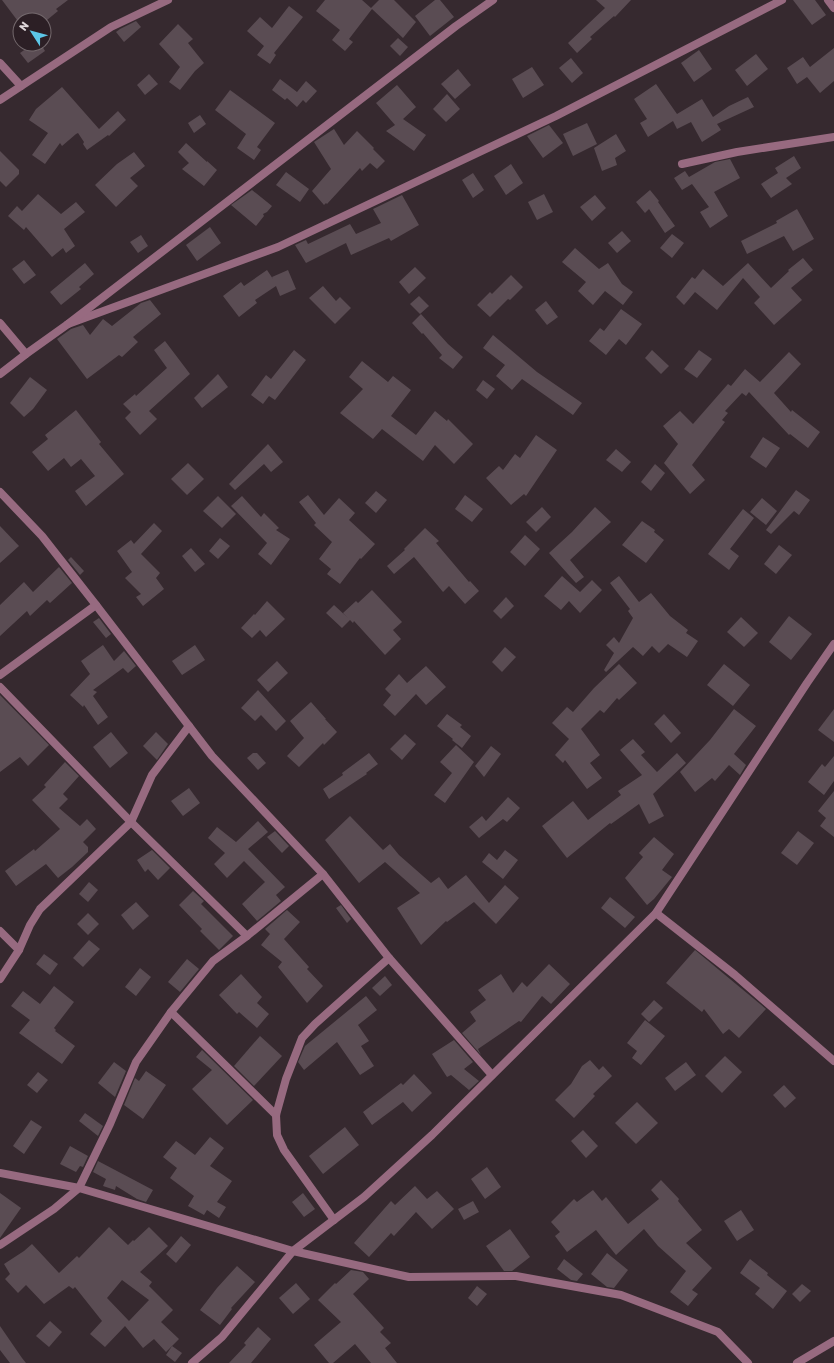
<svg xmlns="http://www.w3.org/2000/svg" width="834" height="1363" font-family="Rubik,sans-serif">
  <rect width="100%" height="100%" fill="#36292f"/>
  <g fill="#5a4c53" fill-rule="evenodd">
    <polygon points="2,0 68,0 56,9 58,11 47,20 17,20"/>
    <polygon points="325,0 362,0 371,8 379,0 394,0 416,22 403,38 372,9 349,39 353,42 345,51 332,40 340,30 316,11"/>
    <polygon points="435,0 440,0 454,17 430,36 415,16"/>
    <polygon points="596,0 631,0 615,17 614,16 590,37 592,39 577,53 568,43 605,8"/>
    <polygon points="793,0 815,0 826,15 812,25"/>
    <polygon points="289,6 303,17 274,53 276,55 270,64 257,55 264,46 247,31 260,17 272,28"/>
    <polygon points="136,21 141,27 124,42 116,32 120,29"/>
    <polygon points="178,24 193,39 188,43 204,63 195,71 180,90 169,82 180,67 159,44"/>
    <polygon points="398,38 408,47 400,56 390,46"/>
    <polygon points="33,44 41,44 45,51 28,63 20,53"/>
    <polygon points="834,48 834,81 820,93 807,77 797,84 787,68 803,57 810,67"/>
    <polygon points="699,50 712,69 694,82 681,63"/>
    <polygon points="756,54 768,69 747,86 735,70"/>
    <polygon points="571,58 583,73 572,83 559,68"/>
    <polygon points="532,67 544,85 523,98 512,79"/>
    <polygon points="458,69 471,85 455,99 441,84"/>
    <polygon points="149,74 158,84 145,95 137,85"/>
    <polygon points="280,79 297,92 306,81 317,91 306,103 303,100 297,107 287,98 285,100 272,90"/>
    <polygon points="656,84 677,114 702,99 713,117 729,106 748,97 754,107 717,124 721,130 702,142 691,122 677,129 673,121 648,137 640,123 647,119 634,99"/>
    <polygon points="397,85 416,107 403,119 426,135 414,151 386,131 395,125 376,103"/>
    <polygon points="62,87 99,129 118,111 126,120 109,136 108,135 87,150 83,144 84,142 78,133 76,134 62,146 60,143 45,164 32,155 48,133 29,120 36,109"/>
    <polygon points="230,90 275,123 257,147 261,150 254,160 237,148 246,134 215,110"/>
    <polygon points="447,94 460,109 446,122 433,109"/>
    <polygon points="200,115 206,124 194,133 188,123"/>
    <polygon points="587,123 597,144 573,156 563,134"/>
    <polygon points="549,125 563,143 543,158 527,136"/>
    <polygon points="334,129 344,145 357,131 374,148 373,149 385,161 377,169 370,163 362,171 360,168 327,204 326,203 324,205 312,191 331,169 314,142"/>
    <polygon points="616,134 626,151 615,158 617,165 602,171 594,148"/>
    <polygon points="186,143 207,162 207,161 217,170 204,186 182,169 189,163 178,152"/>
    <polygon points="0,151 19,170 19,174 6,187 0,181"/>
    <polygon points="134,152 145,166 130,178 138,186 116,207 95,185 117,164"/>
    <polygon points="794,156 801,168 786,178 792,184 771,198 761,184 778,173 775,168"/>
    <polygon points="730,159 740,178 714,192 728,216 710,228 700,212 709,207 692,184 682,190 674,178 685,171 689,177 715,162"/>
    <polygon points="511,164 523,183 506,195 494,176"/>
    <polygon points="286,172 309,189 300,202 276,185"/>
    <polygon points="473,173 484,190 473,198 462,180"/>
    <polygon points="252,190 272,206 267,212 263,214 264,216 256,226 231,205"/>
    <polygon points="650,190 659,201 658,202 675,226 665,233 649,209 645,213 636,202"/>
    <polygon points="38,194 61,214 76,202 85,212 64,229 75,246 66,253 63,248 52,257 26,227 24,230 8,216 17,206 22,211"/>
    <polygon points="544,194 553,212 537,220 528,202"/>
    <polygon points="402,195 419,225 391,241 389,238 351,255 346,243 306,263 295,245 306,240 308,244 350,224 356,234 381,223 373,209"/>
    <polygon points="595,195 606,208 592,221 580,207"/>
    <polygon points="797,209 814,239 793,251 784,236 747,254 741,241 777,223 776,221"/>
    <polygon points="210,227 221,243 197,261 186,245"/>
    <polygon points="622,231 631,241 617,253 608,243"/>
    <polygon points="672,234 684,243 672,258 660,248"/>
    <polygon points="141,235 148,246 138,253 130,242"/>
    <polygon points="575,248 599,269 608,263 622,284 633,292 623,305 605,291 593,305 578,291 586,282 562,262"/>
    <polygon points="803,258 813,270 791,288 802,300 774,325 754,303 760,297 743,278 717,310 695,292 684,305 676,297 692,277 695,279 703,269 723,286 748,263 771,288 789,271 788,270"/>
    <polygon points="24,260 36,275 24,284 12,269"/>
    <polygon points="85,263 94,274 79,287 81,289 61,305 50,292"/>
    <polygon points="415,267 426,278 409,294 399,282"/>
    <polygon points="267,270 273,279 272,277 288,270 296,289 280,296 276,286 255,300 257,303 239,317 223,296 241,282 244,286"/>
    <polygon points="511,275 523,287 510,300 508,299 490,317 477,305 490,292 492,294"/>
    <polygon points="323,286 336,301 340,297 351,308 335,324 309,298"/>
    <polygon points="419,296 429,306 420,314 410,304"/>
    <polygon points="150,300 161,314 133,337 138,342 122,357 119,355 87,379 57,339 71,329 83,325 90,335 103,319 112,326 141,303"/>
    <polygon points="546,301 558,317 547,325 535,310"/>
    <polygon points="621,309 642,324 626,345 619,339 606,355 589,341 600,328 604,331"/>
    <polygon points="421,314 448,344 463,357 453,369 439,358 442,355 423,333 422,334 412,323"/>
    <polygon points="493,335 537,372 582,403 573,415 522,379 512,390 496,376 505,365 483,348"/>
    <polygon points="165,341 190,374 149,411 157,419 140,435 125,418 131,412 123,404 135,394 136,396 167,368 154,350"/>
    <polygon points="294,350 306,360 275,400 269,396 263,404 251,395 266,375 271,379"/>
    <polygon points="652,350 669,366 661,374 645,358"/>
    <polygon points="699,350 712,359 697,378 684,369"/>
    <polygon points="789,352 801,364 774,393 791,412 792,410 820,432 808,448 790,434 789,435 749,392 746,396 742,393 725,411 728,413 722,420 725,422 692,465 705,480 690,494 664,463 678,444 663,426 680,411 693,424 728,384 731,386 745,369 760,382"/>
    <polygon points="362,361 388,382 393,376 411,390 391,416 416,435 435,411 447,421 448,419 473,444 454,464 435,445 423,461 382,429 373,439 340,413 363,389 349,377"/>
    <polygon points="218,374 228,387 202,408 194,398"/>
    <polygon points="30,377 47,390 33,409 24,417 10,403"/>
    <polygon points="483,380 495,389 487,399 476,390"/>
    <polygon points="76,410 101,442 99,444 124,474 86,506 75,491 95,476 81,459 71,467 64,458 48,471 32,452 48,439 45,435"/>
    <polygon points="536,435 557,450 526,496 524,494 511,505 486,478 499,466 503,470 515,454 520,458"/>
    <polygon points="763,437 780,448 766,468 750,457"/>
    <polygon points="268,444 283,462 271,472 264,464 235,490 229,484"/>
    <polygon points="616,449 631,462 622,472 606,460"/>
    <polygon points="188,463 204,479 187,495 171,479"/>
    <polygon points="655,464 665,473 651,491 641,482"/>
    <polygon points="796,490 810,500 799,515 794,511 771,534 766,530"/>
    <polygon points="376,491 387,500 376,513 365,503"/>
    <polygon points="308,495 324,515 339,498 355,513 349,520 375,544 361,559 360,558 340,584 327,574 331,569 319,559 332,542 314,525 316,523 299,502"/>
    <polygon points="465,495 483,509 472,522 455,509"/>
    <polygon points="218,496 236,514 222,528 203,511"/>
    <polygon points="242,496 261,517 264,513 279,528 276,530 290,539 271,565 258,554 267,543 231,506"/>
    <polygon points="762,498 777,511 766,525 750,512"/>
    <polygon points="542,507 551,517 536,532 526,522"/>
    <polygon points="595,507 611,522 570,560 584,577 576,583 549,553 572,532"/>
    <polygon points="743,509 754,518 730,549 739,556 729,570 708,554"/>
    <polygon points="642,521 655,530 654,532 664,540 646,563 622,545"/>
    <polygon points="154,523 162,531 141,554 160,573 156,578 164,589 143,606 136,597 141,594 125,578 132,572 117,551 131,540 134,544"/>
    <polygon points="0,526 19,546 0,563"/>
    <polygon points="425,528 439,541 436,543 469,582 470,581 479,591 465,604 449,586 443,592 414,557 394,574 387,566 405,550 404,549"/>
    <polygon points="525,535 540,549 525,566 510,552"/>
    <polygon points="220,538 230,546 218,559 209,551"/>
    <polygon points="779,545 792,555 776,574 764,564"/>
    <polygon points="191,548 205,564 195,572 182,556"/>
    <polygon points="71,557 84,571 80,575 68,560"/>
    <polygon points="59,567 72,583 50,603 47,600 30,616 27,611 0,636 0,605 24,582 33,592"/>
    <polygon points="562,576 580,592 592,580 602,590 580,613 569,601 561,610 544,596"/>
    <polygon points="619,576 639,602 651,593 670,616 688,630 686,633 698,641 687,657 668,644 659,653 652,646 643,656 633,647 606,672 604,670 614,653 606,645 614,637 619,643 633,618 628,611 630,609 610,583"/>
    <polygon points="372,590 402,622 393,630 401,639 385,655 354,621 353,623 350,620 342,628 326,613 334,605 348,618 343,613 356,601 358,603"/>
    <polygon points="506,597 514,606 501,619 493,611"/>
    <polygon points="267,601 285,619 266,637 260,630 252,638 241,628 254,614 255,615"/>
    <polygon points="789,616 812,634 791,660 769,642"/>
    <polygon points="741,617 758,633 744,647 727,632"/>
    <polygon points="99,618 111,634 106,638 93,622"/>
    <polygon points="103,645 114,661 124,651 136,666 128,673 123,668 93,690 97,692 93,696 108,717 98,725 84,705 83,707 70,695 90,674 81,661"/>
    <polygon points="195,645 205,660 182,675 172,661"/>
    <polygon points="505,647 516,657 502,672 492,662"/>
    <polygon points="277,661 288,673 268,692 257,680"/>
    <polygon points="619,664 637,683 619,700 617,698 604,713 600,710 581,729 600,755 590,763 602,778 587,789 565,760 563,763 555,755 569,739 552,723 567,707 573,712 594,688"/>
    <polygon points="724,664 750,685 733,706 707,685"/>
    <polygon points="426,666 446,687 426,705 416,694 395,716 383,705 391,695 385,689 399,674 407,683"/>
    <polygon points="258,690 286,721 276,731 261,715 255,721 241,708"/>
    <polygon points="0,695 49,745 28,766 20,757 0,772"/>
    <polygon points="311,702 326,719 325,719 337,732 324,745 323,743 299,767 287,756 304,738 290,721"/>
    <polygon points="734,709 756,726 734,754 746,765 740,775 729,765 715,781 712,778 695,792 680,772 710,740"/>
    <polygon points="834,709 834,742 818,730"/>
    <polygon points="447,714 462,725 460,727 471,736 462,748 452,740 453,739 437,726"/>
    <polygon points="664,714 681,733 671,743 654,724"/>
    <polygon points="111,732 128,753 110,768 93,747"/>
    <polygon points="156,732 168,744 157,760 143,746"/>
    <polygon points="405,734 416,744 402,760 390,749"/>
    <polygon points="633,739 645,752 641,755 657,772 677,753 686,763 653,794 664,816 649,824 639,804 611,824 610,823 567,858 542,826 573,801 588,820 621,795 618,791 642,775 620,750"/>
    <polygon points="456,745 474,762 445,803 434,795 452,773 440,762"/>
    <polygon points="491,746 501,754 484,777 475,766"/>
    <polygon points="253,753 257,753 266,763 258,770 247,758"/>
    <polygon points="369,753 378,764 366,773 367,774 329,799 323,789 343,775 342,773"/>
    <polygon points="834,756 834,781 824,795 808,782 822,764 825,767"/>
    <polygon points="65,762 79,776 63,794 68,799 59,808 80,826 87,819 96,829 83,842 88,847 88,852 72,867 58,878 46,864 16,886 5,871 34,849 35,851 60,829 32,800 46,787 44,785"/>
    <polygon points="189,788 200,803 183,816 171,801"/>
    <polygon points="834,791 834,837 820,826 826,818 818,811"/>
    <polygon points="508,797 520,808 507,822 503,819 479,838 469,827 482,816 486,821"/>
    <polygon points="350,816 383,850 390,844 399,855 431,883 439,877 448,889 466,875 489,903 505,885 519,898 496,924 474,902 447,922 446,921 421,945 397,908 420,893 385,862 359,883 325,840"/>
    <polygon points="258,821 268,832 248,849 285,887 276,895 281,901 257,921 242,904 265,882 244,861 227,878 214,864 225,853 208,838 217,827 236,842"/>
    <polygon points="275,831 289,846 282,853 267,837"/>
    <polygon points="798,831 814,843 797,865 781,853"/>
    <polygon points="654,837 674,854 662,870 672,877 654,899 647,905 625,878 643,857 639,853"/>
    <polygon points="152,850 170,868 158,880 148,869 145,872 137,860"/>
    <polygon points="505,850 518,860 503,879 482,862 489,853 497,860"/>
    <polygon points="89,882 98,890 88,902 79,894"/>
    <polygon points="193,891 204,901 201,904 233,936 219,950 200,931 202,929 179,905"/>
    <polygon points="610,897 635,917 625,928 601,908"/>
    <polygon points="136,902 149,916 133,930 121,915"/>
    <polygon points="341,905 351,919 347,923 336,908"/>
    <polygon points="287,910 300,922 284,939 309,967 307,969 323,986 307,1003 278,967 282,962 261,945 270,934 265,929"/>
    <polygon points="88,913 99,924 88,935 77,924"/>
    <polygon points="89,940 100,949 83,967 73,958"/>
    <polygon points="695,950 766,1009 739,1038 729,1029 723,1034 704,1009 702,1012 666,983"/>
    <polygon points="44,954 58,964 50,975 36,964"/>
    <polygon points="187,959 199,969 180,992 168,982"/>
    <polygon points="549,964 570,984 551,1004 542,996 521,1022 519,1021 478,1049 481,1055 462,1033 476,1021 470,1012 486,1000 478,990 501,974 513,993 522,982 527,987"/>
    <polygon points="140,968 151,977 136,996 125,987"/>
    <polygon points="241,974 262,997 257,1003 269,1014 257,1028 239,1012 237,1014 219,995"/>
    <polygon points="385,976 392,985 380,996 372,988"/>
    <polygon points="54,986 74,1002 54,1028 56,1030 55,1031 75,1046 62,1064 19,1033 30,1020 11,1006 23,991 40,1004"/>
    <polygon points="366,996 377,1010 358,1025 369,1041 361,1046 374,1066 360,1075 337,1042 304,1070 298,1062 305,1046"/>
    <polygon points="654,1000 663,1008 649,1022 641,1014"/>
    <polygon points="645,1020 665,1036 641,1065 632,1058 637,1051 627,1043"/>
    <polygon points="260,1036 282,1056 254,1086 234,1066"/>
    <polygon points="454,1040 473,1062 464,1069 479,1081 469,1090 451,1075 447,1077 432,1054"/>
    <polygon points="202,1050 253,1100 227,1125 192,1089 212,1070 196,1057"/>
    <polygon points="725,1056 742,1072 722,1093 705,1076"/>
    <polygon points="590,1060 599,1070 603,1066 612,1076 593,1094 595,1096 574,1118 555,1100 571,1084 582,1066"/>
    <polygon points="114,1062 126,1071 115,1097 98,1083"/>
    <polygon points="686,1062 696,1075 675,1091 665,1078"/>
    <polygon points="146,1071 166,1085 143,1119 124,1105 135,1078 139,1081"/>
    <polygon points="38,1072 48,1080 37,1093 27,1085"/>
    <polygon points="414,1074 432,1093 412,1112 403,1102 372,1125 363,1112 401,1083 403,1085"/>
    <polygon points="784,1085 796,1098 785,1108 773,1095"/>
    <polygon points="637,1102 658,1123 636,1144 615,1123"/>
    <polygon points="85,1113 103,1126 98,1136 79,1121"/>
    <polygon points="31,1120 42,1127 24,1154 13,1146"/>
    <polygon points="345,1127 359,1145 323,1174 309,1156"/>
    <polygon points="583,1130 598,1146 586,1158 571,1141"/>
    <polygon points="210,1137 224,1148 210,1166 232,1181 217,1202 226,1207 219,1218 207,1210 204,1215 188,1206 194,1196 170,1178 177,1168 163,1157 176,1141 195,1155"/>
    <polygon points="70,1146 88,1156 83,1167 80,1166 76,1172 60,1164"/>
    <polygon points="98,1161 153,1190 146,1202 137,1199 116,1186 115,1190 103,1186 106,1179 93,1172"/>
    <polygon points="487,1167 501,1187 485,1199 471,1179"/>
    <polygon points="661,1180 679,1199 678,1201 702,1230 686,1243 712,1268 692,1290 698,1294 688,1306 670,1292 686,1271 658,1246 644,1229 616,1255 596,1230 567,1252 555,1236 560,1232 551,1222 574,1199 577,1202 593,1190 602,1201 606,1197 628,1224 659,1199 651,1190"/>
    <polygon points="415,1186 427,1199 437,1191 454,1209 432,1229 416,1212 394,1236 391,1233 369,1257 354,1243 391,1201 395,1205"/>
    <polygon points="0,1193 21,1208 0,1238"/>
    <polygon points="303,1193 315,1209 304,1217 292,1202"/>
    <polygon points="473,1201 479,1212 464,1220 458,1209"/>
    <polygon points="741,1210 754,1230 737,1241 724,1221"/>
    <path d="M109,1227L128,1245L133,1240L134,1241L149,1227L168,1246L140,1272L152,1282L149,1286L173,1310L161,1322L179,1339L166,1352L154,1339L143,1348L125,1326L105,1347L90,1334L102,1321L75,1287L73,1289L69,1286L44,1304L26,1285L18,1293L5,1279L10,1274L4,1264L24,1251L32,1244L59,1273L77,1256L79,1258ZM122,1280L149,1300L129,1321L107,1298Z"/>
    <polygon points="510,1229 530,1257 512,1271 504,1271 486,1246"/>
    <polygon points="181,1236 191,1245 176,1263 166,1254"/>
    <polygon points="607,1253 628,1270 614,1288 607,1287 591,1274"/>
    <polygon points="564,1259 583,1274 577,1281 571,1280 557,1269"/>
    <polygon points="750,1259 768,1273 767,1275 787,1291 773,1309 755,1294 760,1288 740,1273"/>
    <polygon points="237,1266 255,1282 231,1308 232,1309 220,1325 200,1310 217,1288"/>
    <polygon points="351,1270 363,1272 369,1279 353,1294 384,1328 380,1332 391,1343 385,1348 397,1363 371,1363 355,1344 333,1363 329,1363 314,1345 341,1322 318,1300 335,1283 336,1284"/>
    <polygon points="296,1283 310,1299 293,1314 279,1298"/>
    <polygon points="802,1284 811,1291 800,1302 792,1294"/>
    <polygon points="477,1286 487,1294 477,1306 468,1298"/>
    <polygon points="50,1321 62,1332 49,1347 36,1336"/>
    <polygon points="0,1326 22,1358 26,1363 10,1363 0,1350"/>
    <polygon points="258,1327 271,1339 251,1363 229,1363 246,1345 244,1343"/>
    <polygon points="172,1346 182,1353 175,1362 166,1355"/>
  </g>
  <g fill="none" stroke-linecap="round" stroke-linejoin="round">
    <g stroke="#976a80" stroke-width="8">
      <polyline points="828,0 834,8"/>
      <polyline points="0,63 21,86"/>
      <polyline points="0,100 111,27 168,0"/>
      <polyline points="682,164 737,152 834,137"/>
      <polyline points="0,323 26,354"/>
      <polyline points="68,324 278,247 556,116 782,0"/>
      <polyline points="0,374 26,354 68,324 456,26 493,0"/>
      <polyline points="0,492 42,536 96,605 212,756 323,874 389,958 492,1075"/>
      <polyline points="0,675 96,605"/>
      <polyline points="0,687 131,822 247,936"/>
      <polyline points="656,913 735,975 834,1061"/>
      <polyline points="0,931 19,950"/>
      <polyline points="0,979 19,950 30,925 40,909 131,822 152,775 189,726"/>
      <polyline points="171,1012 276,1115"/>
      <polyline points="0,1173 79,1188 293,1251 409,1277 516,1276 621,1295 718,1332 748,1363"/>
      <polyline points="334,1220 284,1150 277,1135 276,1115 286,1079 302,1038 315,1024 389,958"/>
      <polyline points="0,1245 54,1209 79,1188 110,1124 136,1062 171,1012 213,961 247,936 323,874"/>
      <polyline points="192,1363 222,1337 293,1251 364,1197 432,1135 656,913 807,683 834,644"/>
      <polyline points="797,1363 834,1341"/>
    </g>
  </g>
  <g transform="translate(32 32) rotate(306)"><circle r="19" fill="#2c1f25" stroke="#74696d"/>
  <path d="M0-3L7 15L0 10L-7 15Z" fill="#5cc7e8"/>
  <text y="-6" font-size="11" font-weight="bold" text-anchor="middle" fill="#dfd7da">N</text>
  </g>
</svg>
